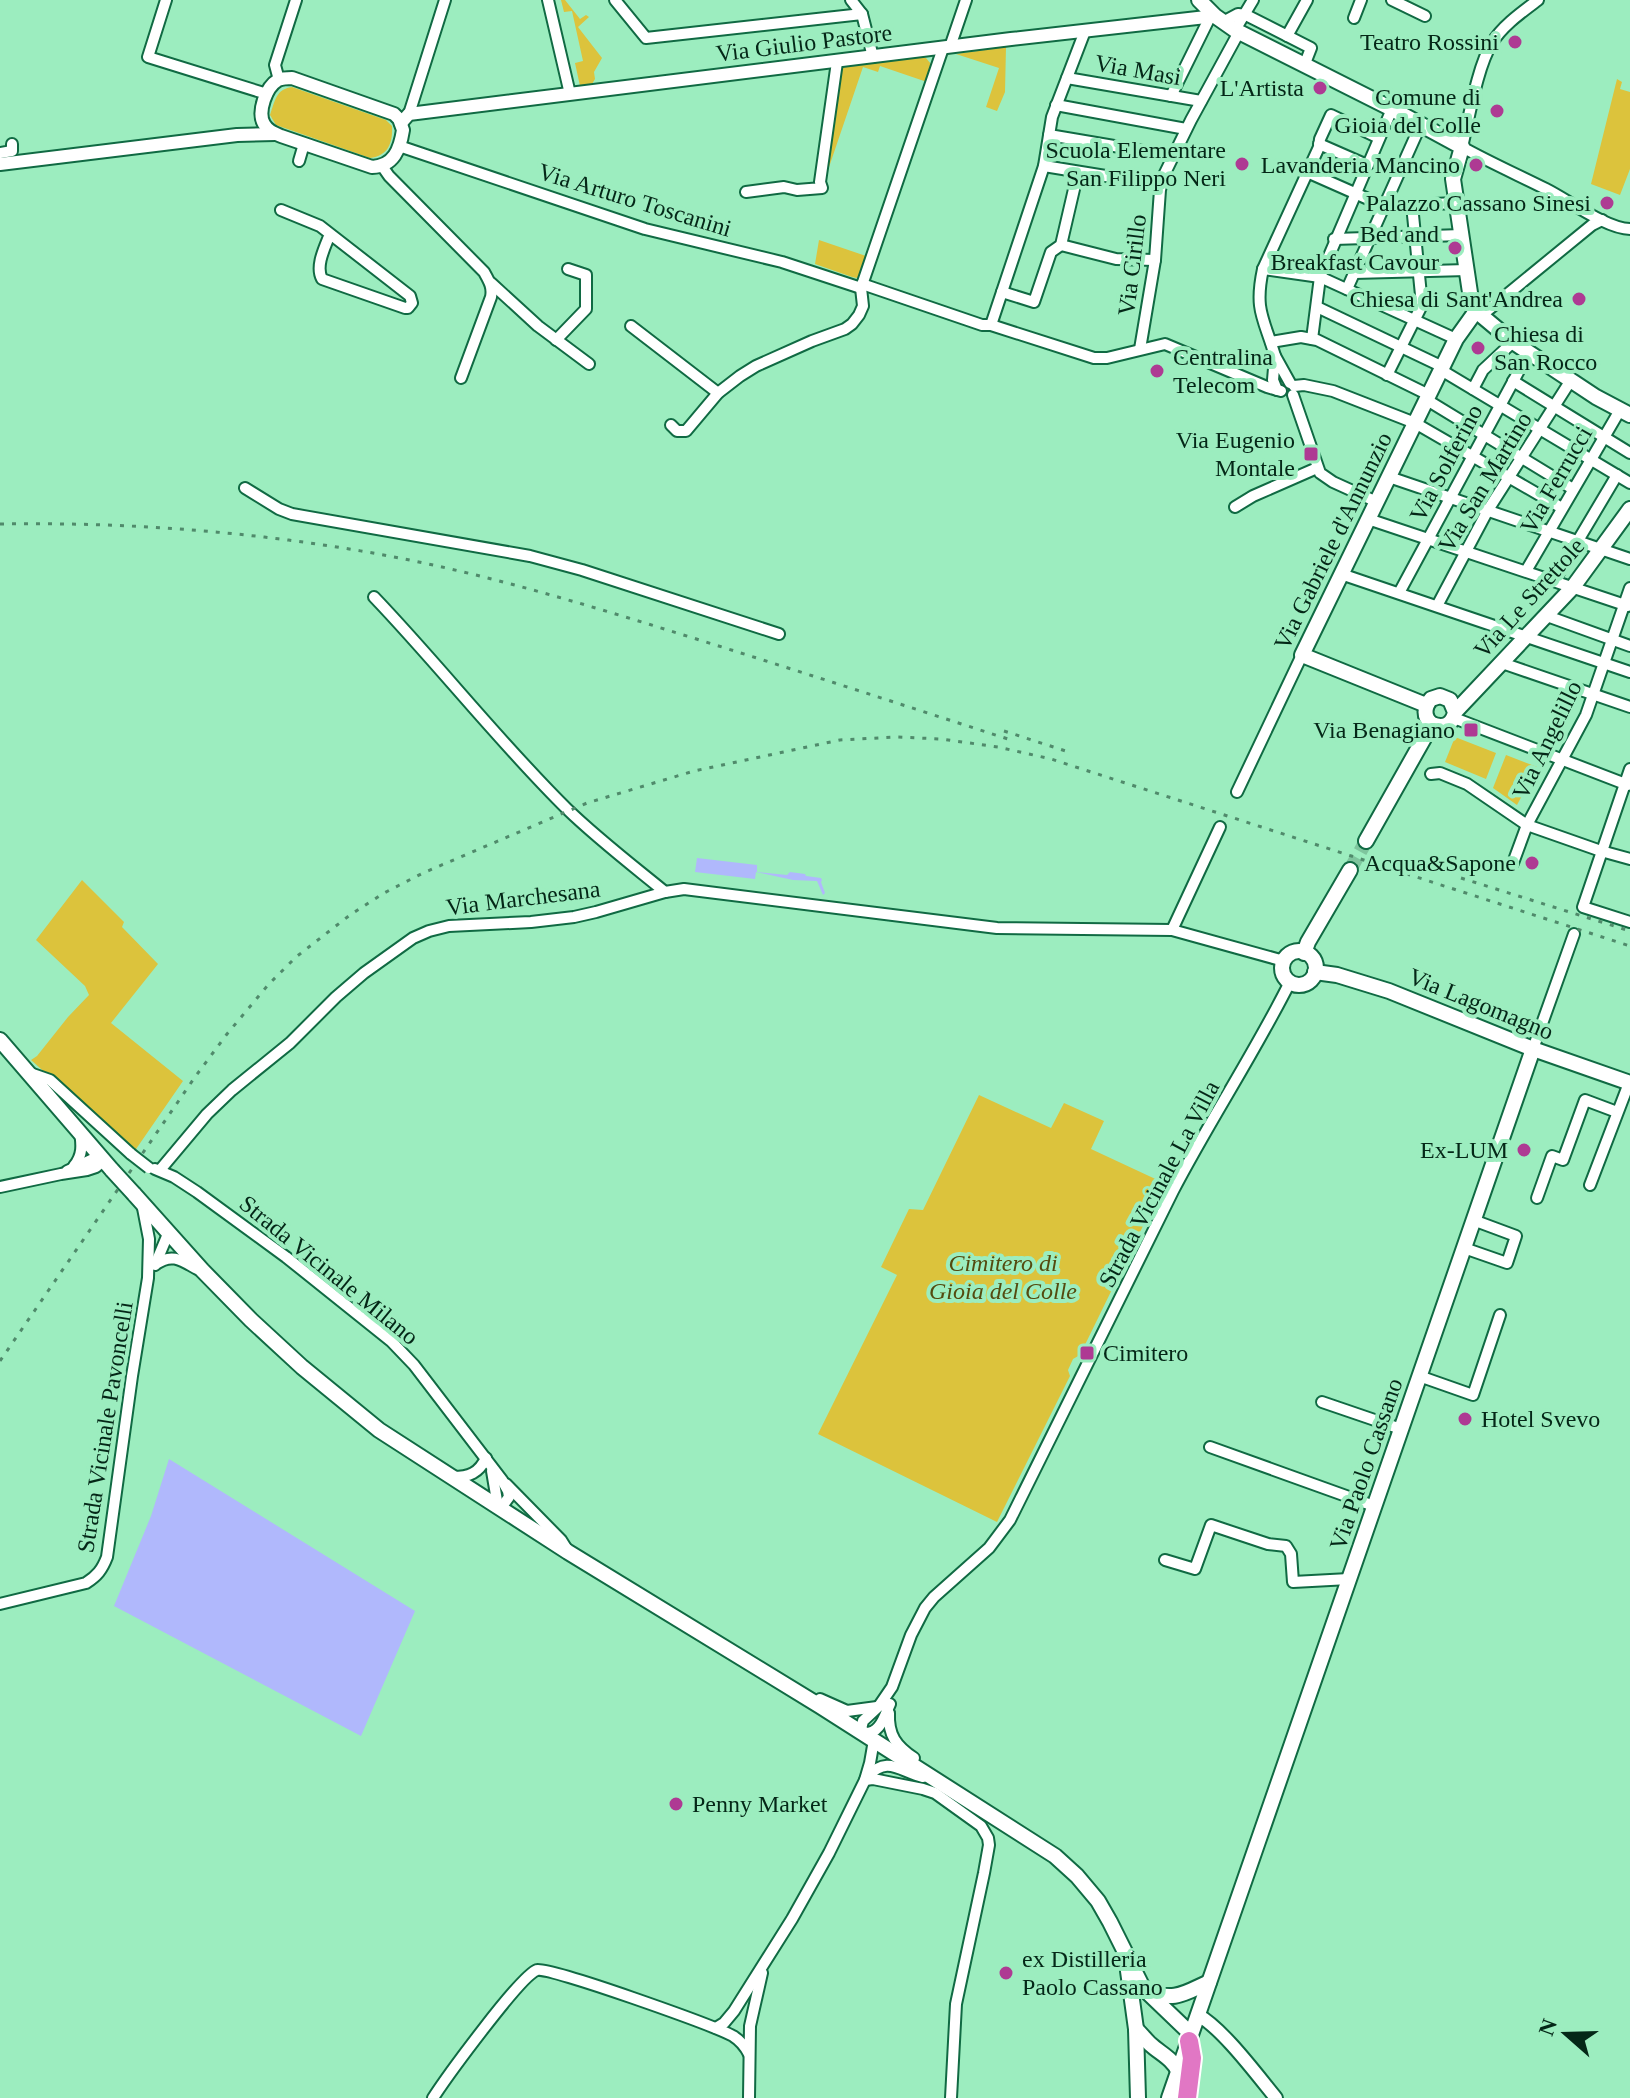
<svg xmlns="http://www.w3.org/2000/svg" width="1630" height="2098" font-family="'Times New Roman',serif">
  <rect width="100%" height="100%" fill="#9cedbf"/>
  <g fill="#dcc33c">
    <polygon points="561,0 565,0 580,19 586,15 589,17 578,27 602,58 594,72 595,79 592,84 580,86 575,63 583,61 572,11 564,12"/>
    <polygon points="1006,47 1005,92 997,111 986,107 999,68 956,54"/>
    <polygon points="922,57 926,58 931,64 927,82 880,66 878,72 863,67 827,173 839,68"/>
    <polygon points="1617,79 1622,82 1620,89 1630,92 1630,169 1620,195 1591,184"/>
    <path d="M292,87L386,120L392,126C393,143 388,156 370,158L276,125L270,115C275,101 276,89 292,87Z"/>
    <polygon points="819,240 866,256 860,275 857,278 852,277 815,264"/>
    <polygon points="1455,737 1496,753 1486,779 1445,762"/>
    <polygon points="1506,755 1537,767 1517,805 1493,788"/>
    <polygon points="82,880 124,922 122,927 158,964 111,1023 183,1081 134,1152 31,1060 37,1056 68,1017 89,995 85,986 36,940"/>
    <polygon points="979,1095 1051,1128 1064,1103 1104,1121 1091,1149 1164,1183 1080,1355 1073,1359 1068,1370 1070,1376 997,1522 818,1434 897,1275 881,1267 909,1209 923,1210"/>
  </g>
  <g fill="#b0b8fc">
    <polygon points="697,858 757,865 757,872 787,875 790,872 805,874 806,876 821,878 822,880 821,882 825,893 823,895 817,881 793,880 756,872 755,879 695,872"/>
    <polygon points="169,1459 415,1611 361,1736 114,1606 151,1516"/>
  </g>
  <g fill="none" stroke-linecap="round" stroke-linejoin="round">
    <polyline stroke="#7ec59d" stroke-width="14" stroke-dasharray="14 7" stroke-linecap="butt" points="1350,870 1366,841"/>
    <defs>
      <g id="minor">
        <polyline points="166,0 148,57 267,94"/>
        <polyline points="548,0 570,94"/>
        <polyline points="615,0 646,38 862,14"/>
        <polyline points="851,0 862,14 873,57"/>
        <polyline points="1392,0 1425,16"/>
        <path d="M1538,0C1522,12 1502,26 1492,43C1477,67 1469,119 1462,147C1489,162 1518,175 1546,189C1568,200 1607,229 1630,229"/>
        <polyline points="1354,18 1361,0"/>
        <polyline points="1223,22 1238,14 1246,15 1311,48 1304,66"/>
        <polyline points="1235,30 1253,0"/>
        <polyline points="1287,36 1307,0"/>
        <polyline points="950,47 966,0"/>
        <polyline points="1067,78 1201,101"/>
        <polyline points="279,80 275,65 296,0"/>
        <polyline points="1171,96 1210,17"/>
        <polyline points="1056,105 1186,129"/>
        <polyline points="409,114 445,0"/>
        <polyline points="1049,135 1173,156"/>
        <polyline points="1319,144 1367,165"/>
        <polyline points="399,146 645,229 782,262 861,288"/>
        <polyline points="0,153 12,151 12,144"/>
        <polyline points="299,161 304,144"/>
        <path d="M382,166L389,176L484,272C489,281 493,287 491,297L461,378"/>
        <polyline points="1044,166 1161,185"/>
        <polyline points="1307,172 1384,206 1457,203"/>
        <polyline points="746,192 784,187 797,190 822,188 820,182 837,62"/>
        <path d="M281,210L320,226L410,296L412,303L408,308H405L322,279C315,266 325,247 330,234"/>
        <polyline points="1334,239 1462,235"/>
        <polyline points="1061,245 1116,259 1155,260"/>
        <polyline points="1263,269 1320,277 1456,339"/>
        <polyline points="1354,273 1467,270"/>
        <polyline points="491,283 538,326 589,364"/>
        <polyline points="862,284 982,325 991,325 1094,358 1107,358 1165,344 1267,387 1281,391"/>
        <polyline points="1347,289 1421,124"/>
        <polyline points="1002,292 1034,302 1051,252 1061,245 1078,172"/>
        <polyline points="1317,307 1443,367"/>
        <polyline points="1482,315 1592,225 1602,220"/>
        <polyline points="991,325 1044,166 1052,117 1085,31"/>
        <polyline points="631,326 718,393"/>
        <polyline points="1312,339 1320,277 1392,109"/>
        <polyline points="556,340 586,309 586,275 568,269"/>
        <polyline points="1271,342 1301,337 1317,340 1429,395"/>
        <polyline points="1140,349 1155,260 1160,190 1164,175 1191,120 1239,32"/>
        <path d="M1275,356C1264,318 1254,311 1263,269L1319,147L1320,139L1331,115L1379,138"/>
        <polyline points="1441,370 1630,483"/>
        <polyline points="1387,375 1422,305 1412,205"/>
        <polyline points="1513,381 1630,453"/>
        <polyline points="1294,386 1304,385 1333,391 1415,423 1562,508"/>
        <polyline points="1473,389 1483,370 1513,342"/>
        <polyline points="1277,390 1273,380 1275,356 1290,383"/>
        <polyline points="1293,395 1320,473 1333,482 1377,502"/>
        <polyline points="1427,400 1573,489"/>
        <polyline points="671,425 677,431 686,431 718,393 740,376 756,366 812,341 845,329 852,324 859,315 863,306 861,288 943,48"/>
        <polyline points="1389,477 1630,559"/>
        <polyline points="245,488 279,509 292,514 530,556 582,570 779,634"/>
        <polyline points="1235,507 1253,496 1317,468"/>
        <polyline points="1368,519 1628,606"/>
        <polyline points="1526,571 1620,410"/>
        <polyline points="1341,574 1630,672"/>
        <polyline points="1554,581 1617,475"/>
        <polyline points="1399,593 1529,352"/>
        <path d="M374,597C440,666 499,742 567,809C598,839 632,865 665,892"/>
        <polyline points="1437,606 1488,510 1571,380"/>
        <polyline points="1547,616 1630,646"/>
        <polyline points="1502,663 1630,707"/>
        <polyline points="1454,718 1628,785"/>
        <polyline points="1630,769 1583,907 1630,922"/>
        <polyline points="1431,774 1440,773 1467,784 1527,825 1601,851 1630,859"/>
        <polyline points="1237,792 1302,655"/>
        <polyline points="1513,863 1527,825 1586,715 1630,588"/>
        <polyline points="1172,930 1220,827"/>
        <polyline points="1533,1049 1574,934"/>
        <polyline points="30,1073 50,1080 131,1154"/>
        <path d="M74,1166C83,1155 82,1145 80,1132"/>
        <polyline points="155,1169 174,1177 197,1192 286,1257 391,1341 414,1365 502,1480 508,1491 509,1497 500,1509"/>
        <polyline points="160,1170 207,1114 232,1090 290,1043 336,997 364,973 413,938 429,931 449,926 531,922 574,917 596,912 665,892 684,889 997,928 1172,930 1284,961"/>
        <polyline points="67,1171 93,1159 104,1160"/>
        <polyline points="1590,1185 1629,1083"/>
        <polyline points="0,1187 61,1174 87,1170 96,1167 104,1160"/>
        <polyline points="1537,1198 1552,1156 1563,1160 1585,1100 1617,1112"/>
        <polyline points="1464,1248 1507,1263 1516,1236 1473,1220"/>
        <path d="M156,1264C172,1253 181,1260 197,1269"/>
        <polyline points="155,1265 168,1234"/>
        <polyline points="1419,1376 1473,1395 1500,1315"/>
        <polyline points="1322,1402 1401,1429"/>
        <polyline points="1210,1447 1374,1506"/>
        <polyline points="492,1471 498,1507"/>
        <path d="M453,1477C469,1477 479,1473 486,1458"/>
        <polyline points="506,1484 561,1540 566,1548"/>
        <polyline points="1165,1560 1195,1569 1211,1525 1268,1544 1286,1546 1291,1554 1293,1582 1349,1579"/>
        <path d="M0,1604L86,1583C97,1576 102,1570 107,1557L132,1376L148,1278L149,1239L142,1203"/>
        <polyline points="820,1699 847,1711 877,1707"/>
        <path d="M890,1704C884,1717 880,1735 863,1733L861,1729L863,1721L879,1706L892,1687L911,1635L925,1608L934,1597L989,1548L1010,1520L1173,1191C1210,1120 1254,1054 1290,982"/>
        <path d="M889,1713C888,1735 896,1746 914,1758"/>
        <path d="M866,1778C888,1754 900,1772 923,1777"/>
        <polyline points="865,1780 873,1779 923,1789 935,1793 981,1826 988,1838 989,1845 984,1873 956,2004 951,2098"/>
        <polyline points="716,2028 724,2023 734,2011 792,1919 829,1853 865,1780 870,1763 874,1740"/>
        <path d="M433,2098C446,2078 520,1976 537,1970C548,1966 715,2026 733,2036C741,2041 745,2046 749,2054"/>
        <polyline points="749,2098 750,2026 762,1973"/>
      </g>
      <g id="tertiary">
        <path d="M292,78L394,114L399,119L403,130C400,149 394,166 372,167L281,136C274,133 268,131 264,124C257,112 266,87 278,80C283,78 286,78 292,78Z"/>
        <polyline points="401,123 409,114 1011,39 1215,16"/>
        <polyline points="0,164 237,135 275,134"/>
        <path d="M1198,2015C1223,2029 1257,2075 1276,2098"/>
      </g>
      <g id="secondary">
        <polyline points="1199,0 1215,16 1235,30 1392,109 1462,147 1453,179 1472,306 1476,311 1513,342 1596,397 1630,415"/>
        <polyline points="1426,705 1302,655 1456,339 1476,311"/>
        <path d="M1455,712L1450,700L1440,696L1431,699C1424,707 1423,717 1432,724C1444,729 1453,724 1455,712L1573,587L1630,509"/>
        <polyline points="1366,841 1432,724"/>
        <circle cx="1299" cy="968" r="17"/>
        <polyline points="1304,953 1308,942 1350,870"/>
        <polyline points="1315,972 1337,975 1389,991 1533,1049 1630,1083"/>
        <polyline points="0,1040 112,1170"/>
        <polyline points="134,1194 202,1270 251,1320 302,1367 379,1430 568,1552 820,1706 1055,1856 1077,1876 1098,1901 1110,1922 1143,1988 1191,2034"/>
        <polyline points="1128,1971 1136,2029 1138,2098"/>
        <path d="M1146,1990C1173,2003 1185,1993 1209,1982"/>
        <path d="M1136,2029C1141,2034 1145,2039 1150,2044C1161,2054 1172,2058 1179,2072"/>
        <polyline points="1169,2098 1533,1049"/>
      </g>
      <polyline id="motorway" points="1187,2098 1192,2058 1189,2041"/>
    </defs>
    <use href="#minor" stroke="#106a43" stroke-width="14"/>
    <use href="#tertiary" stroke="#106a43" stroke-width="16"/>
    <use href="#secondary" stroke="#106a43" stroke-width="18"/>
    <use href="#motorway" stroke="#fff" stroke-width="22"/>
    <use href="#minor" stroke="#fff" stroke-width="10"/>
    <use href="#tertiary" stroke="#fff" stroke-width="12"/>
    <use href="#secondary" stroke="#fff" stroke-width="14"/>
    <use href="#motorway" stroke="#e177c4" stroke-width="18"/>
    <g stroke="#508a6b" stroke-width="3" stroke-dasharray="4 8" stroke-linecap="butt">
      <path d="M0,524C123,522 246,531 367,552C483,572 594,607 706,642C808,674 909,707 1011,740"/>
      <polyline points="1004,731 1072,753"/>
      <polyline points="1461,878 1630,931"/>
      <polyline points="0,1361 195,1077 227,1034 268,985 296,957 350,915 384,893 423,873 587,803 694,771 840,740 897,737 941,739 998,747 1051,759 1630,946"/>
    </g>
    <defs>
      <polyline id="minor-bridge" points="131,1154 149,1168"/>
      <polyline id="secondary-bridge" points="112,1170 134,1194"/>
    </defs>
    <use href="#minor-bridge" stroke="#106a43" stroke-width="14" stroke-linecap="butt"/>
    <use href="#secondary-bridge" stroke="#106a43" stroke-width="18" stroke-linecap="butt"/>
    <use href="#minor-bridge" stroke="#fff" stroke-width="10"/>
    <use href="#secondary-bridge" stroke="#fff" stroke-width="14"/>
  </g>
  <g fill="#ae3a93" stroke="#9cedbf" stroke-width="3">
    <circle cx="1515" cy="42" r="8"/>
    <circle cx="1320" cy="88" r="8"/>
    <circle cx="1497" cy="111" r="8"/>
    <circle cx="1242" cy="164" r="8"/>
    <circle cx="1476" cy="165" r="8"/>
    <circle cx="1607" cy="203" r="8"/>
    <circle cx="1455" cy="248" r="8"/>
    <circle cx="1579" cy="299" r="8"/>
    <circle cx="1478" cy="348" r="8"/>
    <circle cx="1157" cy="371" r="8"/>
    <rect x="1303" y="446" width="16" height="16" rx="4"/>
    <rect x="1463" y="722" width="16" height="16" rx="4"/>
    <circle cx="1532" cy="863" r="8"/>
    <circle cx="1524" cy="1150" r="8"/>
    <rect x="1079" y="1345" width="16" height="16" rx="4"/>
    <circle cx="1465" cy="1419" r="8"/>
    <circle cx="676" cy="1804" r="8"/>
    <circle cx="1006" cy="1973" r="8"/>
  </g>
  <g text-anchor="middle" stroke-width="8" stroke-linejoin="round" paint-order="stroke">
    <g font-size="24" fill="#042717" stroke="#9cedbf" text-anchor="end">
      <text x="1499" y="50">Teatro Rossini</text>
      <text x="1304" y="96">L'Artista</text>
      <text x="1481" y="105">Comune di<tspan x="1481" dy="28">Gioia del Colle</tspan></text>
      <text x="1226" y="158">Scuola Elementare<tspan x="1226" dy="28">San Filippo Neri</tspan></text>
      <text x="1460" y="173">Lavanderia Mancino</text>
      <text x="1591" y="211">Palazzo Cassano Sinesi</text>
      <text x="1439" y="242">Bed and<tspan x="1439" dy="28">Breakfast Cavour</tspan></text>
      <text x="1563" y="307">Chiesa di Sant'Andrea</text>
      <text x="1494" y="342" text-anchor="start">Chiesa di<tspan x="1494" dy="28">San Rocco</tspan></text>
      <text x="1173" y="365" text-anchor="start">Centralina<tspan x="1173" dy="28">Telecom</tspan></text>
      <text x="1295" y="448">Via Eugenio<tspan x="1295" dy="28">Montale</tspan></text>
      <text x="1455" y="738">Via Benagiano</text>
      <text x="1516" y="871">Acqua&amp;Sapone</text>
      <text x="1508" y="1158">Ex-LUM</text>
      <text x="1103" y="1361" text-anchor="start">Cimitero</text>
      <text x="1481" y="1427" text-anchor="start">Hotel Svevo</text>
      <text x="692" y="1812" text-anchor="start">Penny Market</text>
      <text x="1022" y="1967" text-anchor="start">ex Distilleria<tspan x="1022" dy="28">Paolo Cassano</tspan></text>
    </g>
    <g font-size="24" fill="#042717" stroke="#9cedbf">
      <text transform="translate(804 43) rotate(-7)" y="8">Via Giulio Pastore</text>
      <text transform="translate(1138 70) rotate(10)" y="8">Via Masi</text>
      <text transform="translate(635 200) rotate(17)" y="8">Via Arturo Toscanini</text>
      <text transform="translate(1132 265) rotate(-83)" y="8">Via Cirillo</text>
      <text transform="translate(1446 463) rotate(-62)" y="8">Via Solferino</text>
      <text transform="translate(1556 480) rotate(-60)" y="8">Via Ferrucci</text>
      <text transform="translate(1485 482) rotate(-59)" y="8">Via San Martino</text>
      <text transform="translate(1333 541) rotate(-64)" y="8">Via Gabriele d'Annunzio</text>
      <text transform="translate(1529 598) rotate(-48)" y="8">Via Le Strettole</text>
      <text transform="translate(1547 740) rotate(-64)" y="8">Via Angelillo</text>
      <text transform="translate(523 898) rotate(-7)" y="8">Via Marchesana</text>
      <text transform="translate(1481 1004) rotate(22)" y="8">Via Lagomagno</text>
      <text transform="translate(1159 1184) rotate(-62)" y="8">Strada Vicinale La Villa</text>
      <text transform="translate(329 1270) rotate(39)" y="8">Strada Vicinale Milano</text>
      <text transform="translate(105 1427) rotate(-81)" y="8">Strada Vicinale Pavoncelli</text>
      <text transform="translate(1366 1464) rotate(-71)" y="8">Via Paolo Cassano</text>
    </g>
    <g font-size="24" font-style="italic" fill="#544a0f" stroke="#9cedbf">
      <text x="1003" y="1271">Cimitero di<tspan x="1003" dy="28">Gioia del Colle</tspan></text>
    </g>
  </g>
  <g transform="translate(1566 2034) rotate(290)" stroke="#9cedbf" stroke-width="6" paint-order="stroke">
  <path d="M0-6L14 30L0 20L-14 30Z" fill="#042717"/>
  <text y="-12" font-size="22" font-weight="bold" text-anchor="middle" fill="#042717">N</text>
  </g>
</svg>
